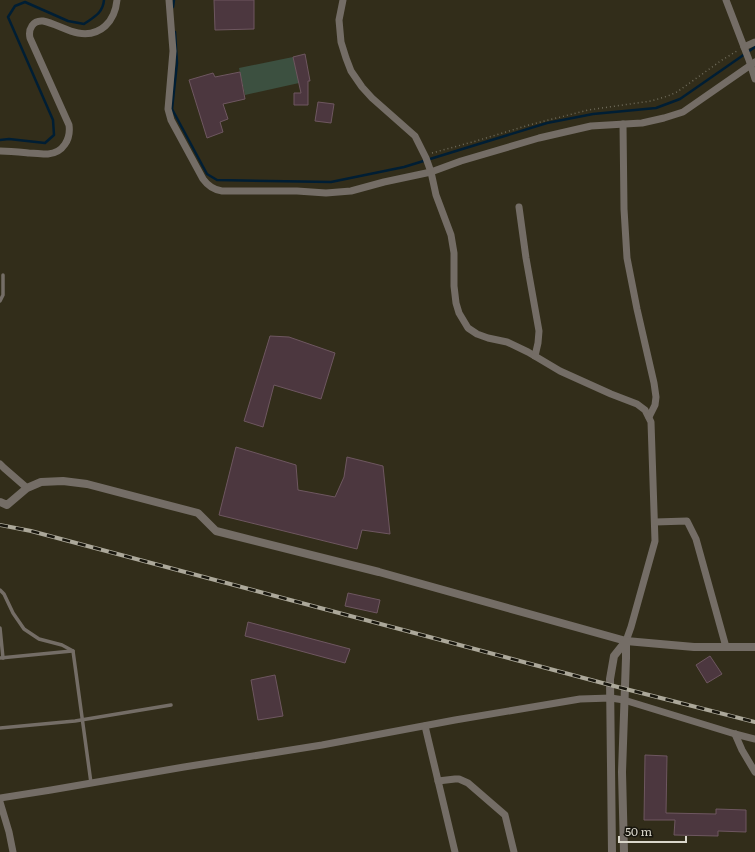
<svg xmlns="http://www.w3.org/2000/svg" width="755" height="852" font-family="Literata,serif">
  <rect width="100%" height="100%" fill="#322d1a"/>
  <polygon fill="#3c5040" points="293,57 299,83 245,95 239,68"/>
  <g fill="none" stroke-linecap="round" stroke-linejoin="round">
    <g stroke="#001e34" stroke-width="2.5">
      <polyline points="173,7 174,0"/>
      <polyline points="175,32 177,63 172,109 207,174 217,180 331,182 404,167 547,123 593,114 656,108 680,99 755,47"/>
      <path d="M0,140L9,139L45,143L54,135L53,120L8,17L15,6L25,2L68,21L84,24C94,17 103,13 104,0"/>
    </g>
  </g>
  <g fill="#4c373f" stroke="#6e5760">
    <polygon points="214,0 254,0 254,29 215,30"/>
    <polygon points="305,54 310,81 308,81 308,105 294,105 294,93 301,93 293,57"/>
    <polygon points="240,72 245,99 223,104 228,119 220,122 223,132 207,138 189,80 213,73 215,77"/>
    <polygon points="318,102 334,104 331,123 315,121"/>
    <polygon points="270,336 289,337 335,353 321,399 274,385 263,427 244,421"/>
    <polygon points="236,447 296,465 298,490 335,497 344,477 347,457 383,466 390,534 362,530 357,549 219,515"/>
    <polygon points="348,593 380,600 377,613 345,606"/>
    <polygon points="248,622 350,649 345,663 245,636"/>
    <polygon points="710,656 722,674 707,683 696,665"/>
    <polygon points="275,675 283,716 258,720 251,680"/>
    <polygon points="645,755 667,756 666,813 716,814 716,809 746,810 746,832 718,831 718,836 674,835 675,820 644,820"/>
  </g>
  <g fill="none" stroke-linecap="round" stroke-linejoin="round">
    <polyline stroke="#6f6b5b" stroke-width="1.5" stroke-dasharray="1 3" stroke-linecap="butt" points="432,153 476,141 529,125 588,110 651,101 668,96 677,92 722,60 737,51"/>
    <g stroke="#746d66" stroke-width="3.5">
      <polyline points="0,301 3,295 3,275"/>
      <polyline points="0,590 4,594 13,613 24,629 39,639 62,645 73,651"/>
      <polyline points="0,628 3,658"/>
      <polyline points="73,651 91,783"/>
      <polyline points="0,658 72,651"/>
      <polyline points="0,728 75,721 171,705"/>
    </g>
    <g stroke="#746d66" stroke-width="7">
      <path d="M169,0L173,51L168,109L171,120L203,179C208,186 214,190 222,191H297L326,193L351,191L384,182L431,172L461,161L539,138L591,126L642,123L664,118L683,112L755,62"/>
      <polyline points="343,0 339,20 341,42 346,58 351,71 362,87 372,98 415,136 426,158 431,172 436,195 451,235 454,253 454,286 456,303 459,313 468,328 477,334 488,338 507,342 528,352 560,371 611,394 637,404 645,410 651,422 655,541 631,627 626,641"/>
      <polyline points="726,0 749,60 755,79"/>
      <polyline points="744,47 755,42"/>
      <polyline points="623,124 624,209 627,258 637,309 654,383 656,397 655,405 649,417"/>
      <path d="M0,151C10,151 19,152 29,153C35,153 41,154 48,154C63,153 71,139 69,125L30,38C28,29 33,20 43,21C54,23 67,31 78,33C101,37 115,21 117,0"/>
      <polyline points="519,207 526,258 539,331 538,343 535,356"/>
      <polyline points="0,464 4,468 27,488"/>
      <polyline points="655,522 687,521 696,539 726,647"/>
      <polyline points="425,726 455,852"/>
      <polyline points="735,734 742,750 755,772"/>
      <polyline points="438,781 455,779 459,779 468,783 505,815 514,852"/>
      <polyline points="0,798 51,790 184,767 322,745 455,720 580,699 611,698 624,700 735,734 755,739"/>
      <polyline points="0,802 9,832 13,852"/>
    </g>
    <g stroke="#746d66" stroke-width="8">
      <polyline points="0,502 7,505 27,488 41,482 63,481 87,484 198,513 216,531 379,572 626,641 694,647 755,647"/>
      <polyline points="612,852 610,679 614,656 626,641"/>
      <polyline points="624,852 622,772 626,658 626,641"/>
    </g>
    <defs>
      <polyline id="rail" points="0,525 31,531 610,685 755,722"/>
    </defs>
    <use href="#rail" stroke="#aca89a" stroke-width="4"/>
    <use href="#rail" stroke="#17150d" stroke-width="2.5" stroke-dasharray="8" stroke-linecap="butt"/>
  </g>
  <path d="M619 836v6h67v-6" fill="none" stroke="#dad7cb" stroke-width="2"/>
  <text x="625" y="836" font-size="12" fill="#dad7cb" stroke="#17150d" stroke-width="3" paint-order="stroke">50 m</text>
</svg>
